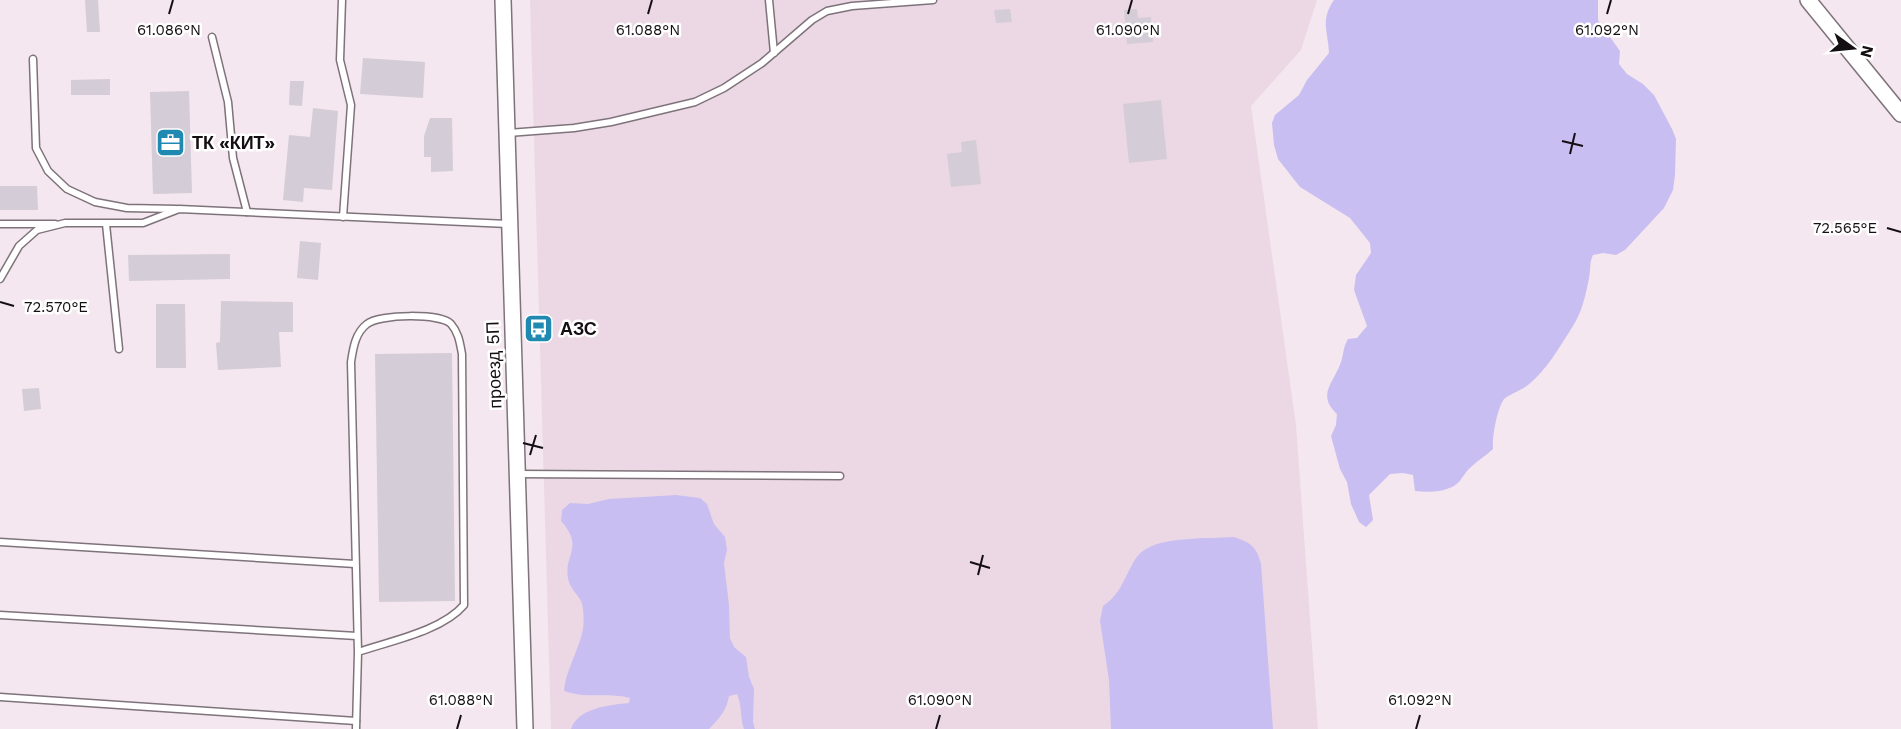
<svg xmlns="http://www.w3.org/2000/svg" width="1901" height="729" font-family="'Work Sans',sans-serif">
  <rect width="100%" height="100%" fill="#f4e7ef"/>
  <polygon fill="#ecd8e4" points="530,0 1317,0 1301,50 1251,106 1296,425 1318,729 551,729"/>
  <g fill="#c9bef1">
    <path d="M1334,0H1598V20L1620,51L1619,64L1627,74L1643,84L1654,95L1672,129L1676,139L1675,175L1673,190L1664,208L1625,250L1616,255L1603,253L1593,255C1589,263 1591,269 1589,278C1586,294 1582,312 1573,326C1560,346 1547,370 1528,385C1522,390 1508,395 1504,399C1497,409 1492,437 1493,449C1486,456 1478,460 1471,467C1466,471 1463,477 1459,482C1449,492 1429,493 1415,491L1413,475L1403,473L1390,474L1369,495L1373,520L1366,527L1359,522L1351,504L1347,482L1340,469L1331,436L1336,425L1337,414C1316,394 1334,383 1341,362C1344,353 1343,347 1348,339L1357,338L1367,326L1354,290L1356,275L1371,253L1370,243L1350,218L1300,187L1278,159L1274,145L1272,123L1275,115L1299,95L1307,80L1329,53C1328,31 1320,20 1334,0Z"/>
    <path d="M676,495L700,498L707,504L714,524L725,537L727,550L724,563L729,605L730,638L734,647L746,657L749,677L754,689L753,722L755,729H744C740,718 742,704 737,694L729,696C727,710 719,719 709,729H571C578,708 609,705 629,703L630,698C609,692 585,699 564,691C565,672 579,650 583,629C584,622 584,608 581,601C578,595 571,589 569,582C561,556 586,549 561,521L562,510L570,503L588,504L609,499Z"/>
    <path d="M1234,537C1250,542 1257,547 1261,564L1273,729H1111L1109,680L1100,621L1103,606C1120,594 1122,583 1132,565C1134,561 1138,554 1143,551C1162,536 1210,539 1234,537Z"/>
  </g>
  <g fill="#d4ccd7">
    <polygon points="85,0 98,0 100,32 87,32"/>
    <polygon points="1010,9 1012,22 996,23 994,10"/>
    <polygon points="1137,9 1138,18 1151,17 1153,42 1127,44 1124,10"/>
    <polygon points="363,58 425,62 423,98 360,94"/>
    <polygon points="110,79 110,95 71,95 71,80"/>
    <polygon points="290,81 304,81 302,106 289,105"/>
    <polygon points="189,91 192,193 153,194 150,92"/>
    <polygon points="1161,100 1167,159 1129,163 1123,104"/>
    <polygon points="313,108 338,111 332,190 304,188 303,202 283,200 289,135 310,137"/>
    <polygon points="430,118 452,118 453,171 431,172 431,157 424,157 424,136"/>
    <polygon points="976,140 981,184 951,187 947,154 962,152 961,142"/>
    <polygon points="0,186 37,186 38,210 0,210"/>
    <polygon points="300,241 321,243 318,280 297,278"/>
    <polygon points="230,254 230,279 129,281 128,255"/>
    <polygon points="221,301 293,302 293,332 279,332 281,367 218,370 216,343 220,342"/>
    <polygon points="156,304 185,304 186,368 156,368"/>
    <polygon points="452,353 455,601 379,602 375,354"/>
    <polygon points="39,388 41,409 24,411 22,389"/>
  </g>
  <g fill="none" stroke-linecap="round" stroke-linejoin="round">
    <defs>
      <g id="service">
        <polyline points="342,0 340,60 351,105 343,217"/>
        <polyline points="769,0 774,53"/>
        <polyline points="212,37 228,102 233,158 247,212"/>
        <polyline points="33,59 36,148 48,171 67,189 95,202 127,208 176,209"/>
        <polyline points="508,133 574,128 611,122 695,102 724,88 762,63 812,20 827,11 852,6 933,0"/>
        <polyline points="0,224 55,224"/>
        <polyline points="106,224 119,349"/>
        <polyline points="0,279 19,246 37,230 65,223 143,223 179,209 508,224"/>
        <polyline points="517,474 840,476"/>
        <polyline points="0,542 355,564"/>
        <polyline points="0,615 357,636"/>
        <polyline points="0,697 356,721"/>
        <path d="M356,729L358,652L351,362C353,349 355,333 367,324C379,314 441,313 451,324C459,333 460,344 462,354L464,605C442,631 390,641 358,652"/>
      </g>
      <g id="tertiary">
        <polyline points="503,0 525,729"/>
        <polyline points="1808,0 1901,114"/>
      </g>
    </defs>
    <use href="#service" stroke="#7e737a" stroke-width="9"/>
    <use href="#tertiary" stroke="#7e737a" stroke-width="18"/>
    <use href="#service" stroke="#fff" stroke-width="6"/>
    <use href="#tertiary" stroke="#fff" stroke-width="15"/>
  </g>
  <path fill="none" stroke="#140f12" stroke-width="2" d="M169,14L173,0M648,14L652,0M1128,14L1132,0M1607,14L1611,0M1562,141L1583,146M1570,154L1575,133M1887,228L1901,232M0,302L14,306M523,443L543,448M530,455L536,435M970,562L990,568M978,575L983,555M457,729L461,715M936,729L940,715M1416,729L1420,715"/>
  <defs>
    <symbol id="office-square" viewBox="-11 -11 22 22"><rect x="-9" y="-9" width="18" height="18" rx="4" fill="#2089b1" stroke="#fff"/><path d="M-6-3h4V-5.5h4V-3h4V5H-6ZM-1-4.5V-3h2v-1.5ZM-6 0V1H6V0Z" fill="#fff"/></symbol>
    <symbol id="bus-square" viewBox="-11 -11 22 22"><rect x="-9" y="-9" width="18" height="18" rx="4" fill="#2089b1" stroke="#fff"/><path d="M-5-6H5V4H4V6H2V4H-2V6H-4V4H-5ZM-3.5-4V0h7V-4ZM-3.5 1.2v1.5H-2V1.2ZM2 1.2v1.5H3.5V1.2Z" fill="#fff"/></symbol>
  </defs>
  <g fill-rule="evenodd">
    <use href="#office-square" x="154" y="126" width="33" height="33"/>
    <use href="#bus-square" x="522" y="312" width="33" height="33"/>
  </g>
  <g text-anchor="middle" stroke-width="5" stroke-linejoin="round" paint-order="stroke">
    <g font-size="18" font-weight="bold" fill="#140f12" stroke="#fff" text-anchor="start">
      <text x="192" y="149">ТК «КИТ»</text>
      <text x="560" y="335">АЗС</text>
    </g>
    <g font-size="18" fill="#140f12" stroke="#fff">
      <text transform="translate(494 365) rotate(-92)" y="6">проезд 5П</text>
    </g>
  </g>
  <g font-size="15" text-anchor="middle" fill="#140f12" stroke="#fff" stroke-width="5" stroke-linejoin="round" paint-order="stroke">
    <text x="169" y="35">61.086°N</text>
    <text x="648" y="35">61.088°N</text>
    <text x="1128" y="35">61.090°N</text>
    <text x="1607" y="35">61.092°N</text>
    <text x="1845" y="233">72.565°E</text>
    <text x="56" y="312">72.570°E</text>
    <text x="461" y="705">61.088°N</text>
    <text x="940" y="705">61.090°N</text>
    <text x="1420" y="705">61.092°N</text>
  </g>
  <g transform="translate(1853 48) rotate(105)" stroke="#ffffff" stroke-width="4.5" paint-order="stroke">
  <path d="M0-4.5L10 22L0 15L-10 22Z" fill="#140f12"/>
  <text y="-9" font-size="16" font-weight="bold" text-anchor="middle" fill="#140f12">N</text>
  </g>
</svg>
